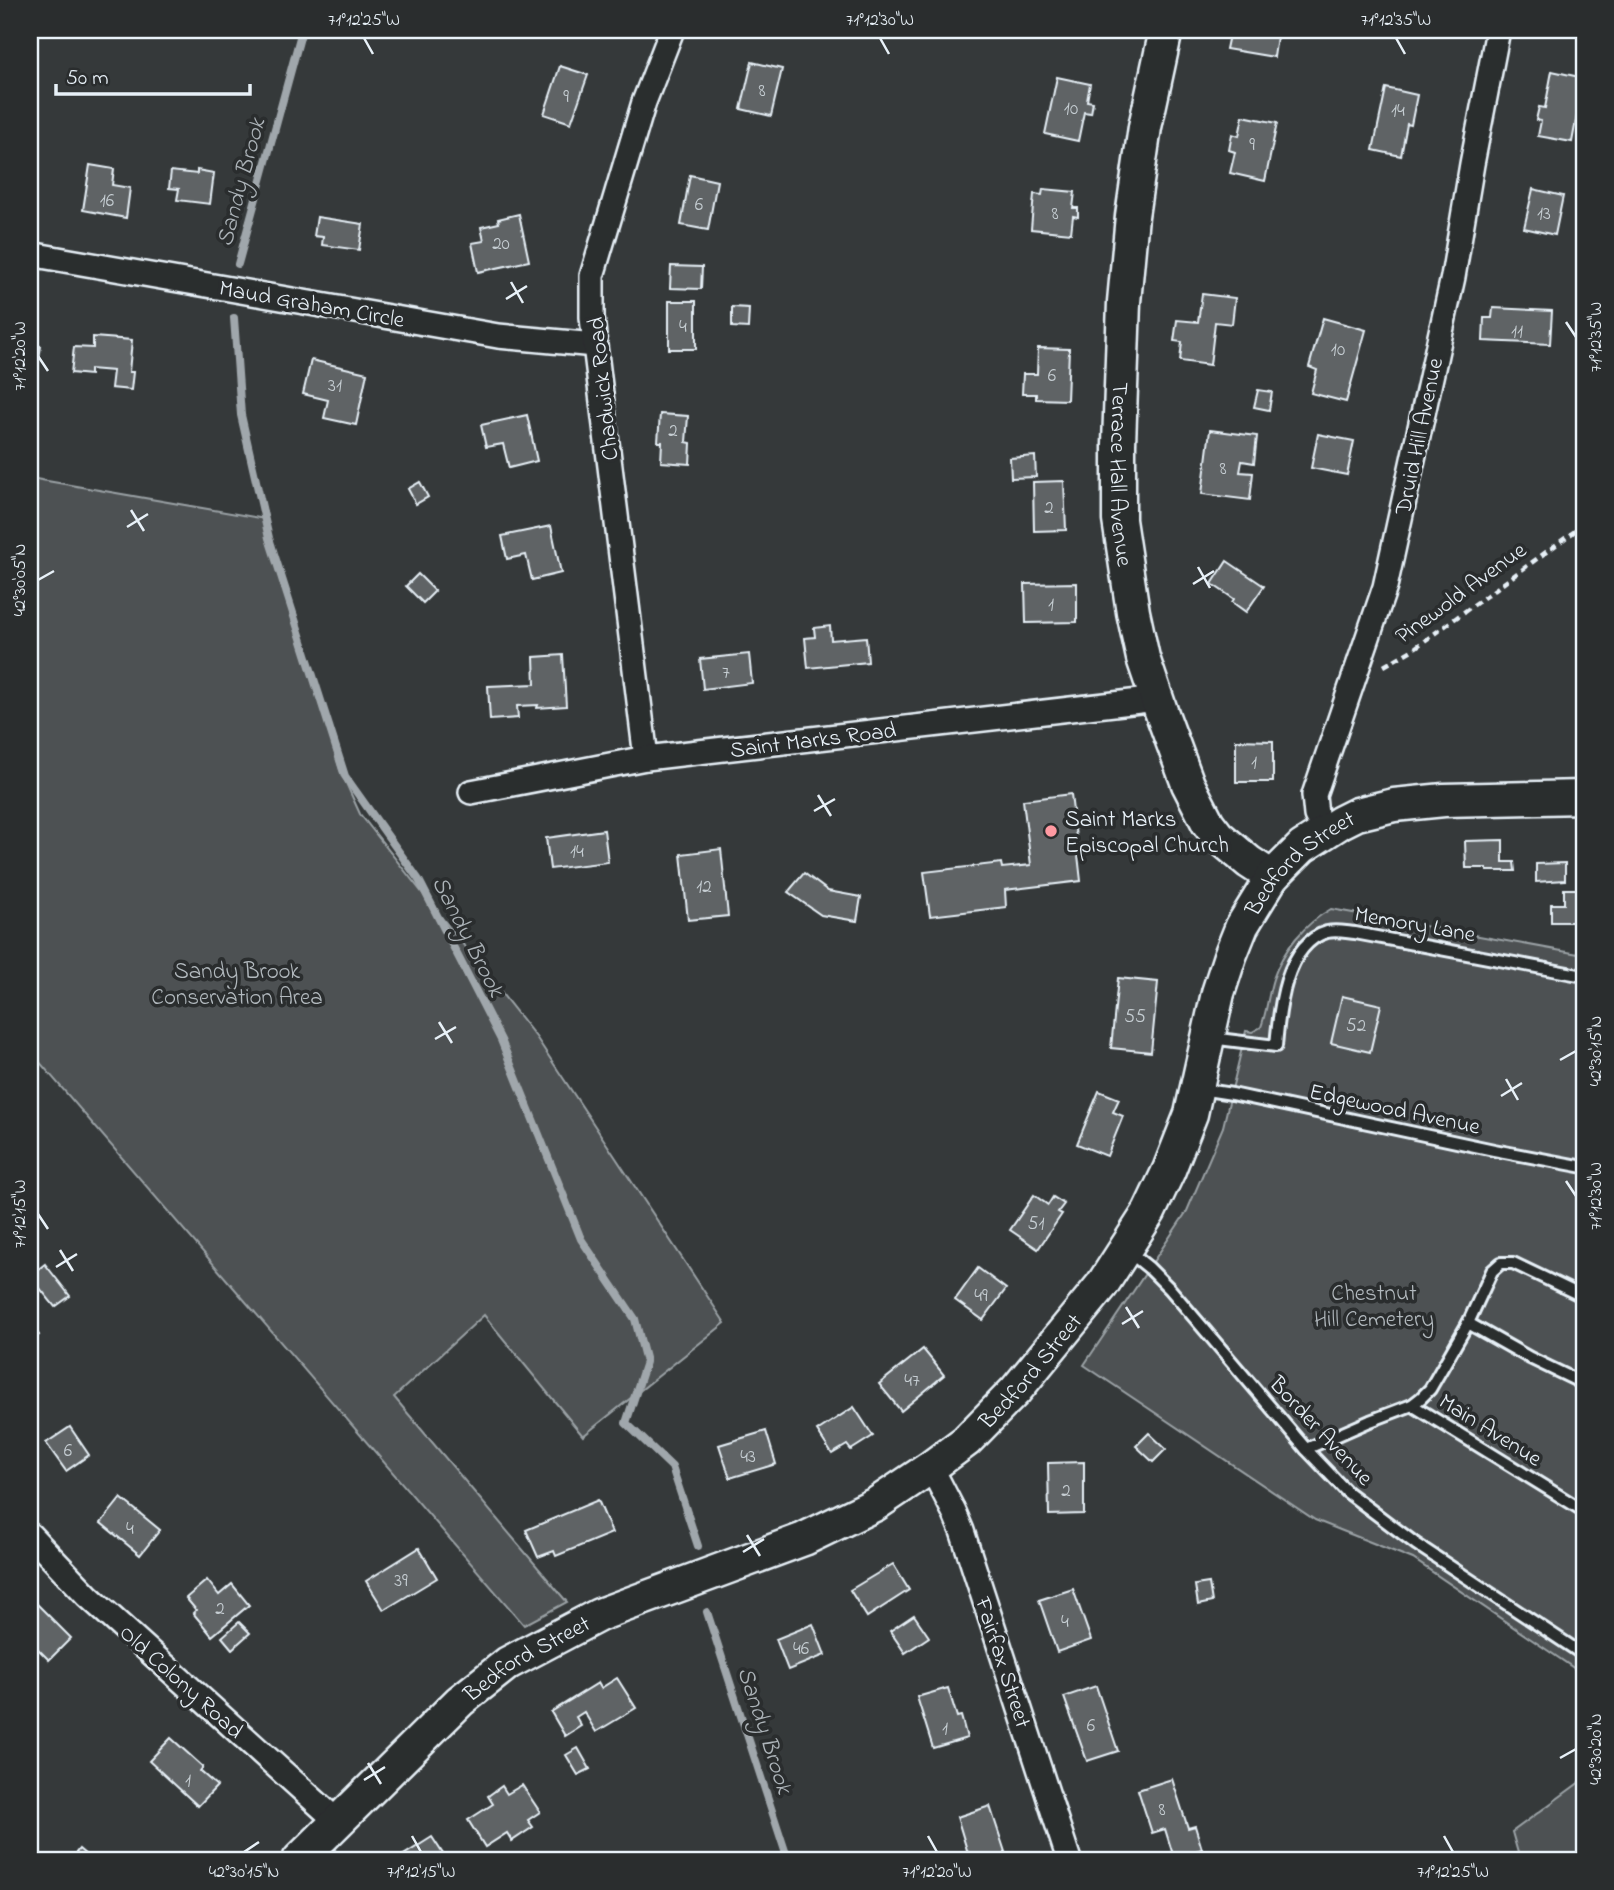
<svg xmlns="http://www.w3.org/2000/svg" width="1614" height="1890" font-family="'Indie Flower',sans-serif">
  <rect width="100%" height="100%" fill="#35393a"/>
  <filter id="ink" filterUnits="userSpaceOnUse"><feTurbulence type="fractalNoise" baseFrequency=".0143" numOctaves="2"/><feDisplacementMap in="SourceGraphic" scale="14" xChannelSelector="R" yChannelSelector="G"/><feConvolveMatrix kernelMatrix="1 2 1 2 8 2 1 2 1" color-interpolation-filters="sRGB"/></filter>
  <g filter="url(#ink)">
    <g fill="#4d5152" stroke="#9aa1a5" stroke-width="2">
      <polygon points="30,478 265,519 340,770 360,814 536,1037 725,1323 583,1436 484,1315 394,1397 567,1602 524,1625 30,1051"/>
      <path d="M1331,909L1584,955V1675L1413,1559L1315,1520L1084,1365L1187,1211L1223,1127L1246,1031L1252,1032L1261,1027C1267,1011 1268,995 1273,979C1283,950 1304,924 1331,909Z"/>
      <polygon points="1584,1779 1584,1860 1520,1860 1512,1832"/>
    </g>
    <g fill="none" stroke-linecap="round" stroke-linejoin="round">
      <g stroke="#a0a7ac" stroke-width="8">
        <polyline points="238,264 302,30"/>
        <polyline points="234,318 241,415 269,538 345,776 419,880 501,1040 581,1239 635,1319 646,1362 626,1423 672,1467 698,1546"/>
        <polyline points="707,1612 788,1860"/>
      </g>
    </g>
    <g fill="#5f6365" stroke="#e8f1f8" stroke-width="2">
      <polygon points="1230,30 1278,30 1274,57 1226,49"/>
      <polygon points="752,62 782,69 771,116 741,109"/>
      <polygon points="560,66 588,75 571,123 544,114"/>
      <polygon points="1552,71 1584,78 1572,142 1538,136 1541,121 1536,120 1539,107 1545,108"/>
      <polygon points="1057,77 1090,84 1087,101 1093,102 1091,113 1084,112 1078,141 1045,134"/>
      <polygon points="1386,88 1417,95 1411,125 1407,124 1401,156 1373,150"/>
      <polygon points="1243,116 1277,123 1265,181 1230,173 1235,152 1229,150 1232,134 1239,136"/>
      <polygon points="90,165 114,169 112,185 130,188 126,218 83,210"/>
      <polygon points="197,170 214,173 210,204 177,200 179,189 169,188 171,171 197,174"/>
      <polygon points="690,175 717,181 708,230 681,225"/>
      <polygon points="1043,189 1075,192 1073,208 1078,208 1078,217 1073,216 1071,233 1031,229 1034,194 1042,195"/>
      <polygon points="1533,189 1563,196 1555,235 1524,228"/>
      <polygon points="519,214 529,261 478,272 472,243 484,241 481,227 499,223 498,219"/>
      <polygon points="317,217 363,224 359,250 322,245 323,237 314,236"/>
      <polygon points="671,266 702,267 701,289 670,288"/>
      <polygon points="1202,294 1235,298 1232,324 1215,322 1210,365 1180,361 1182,342 1174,341 1177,320 1198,322"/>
      <rect x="669" y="301" width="27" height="48"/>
      <polygon points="732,307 749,308 748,328 732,327"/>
      <polygon points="1493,308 1552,311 1550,344 1483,341 1484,318 1492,318"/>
      <polygon points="1323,318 1366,330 1346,402 1311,393 1317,370 1309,367"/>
      <polygon points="93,337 132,340 129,372 133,372 131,390 111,388 113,371 90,369 90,375 71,373 74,347 93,348"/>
      <polygon points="30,344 41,346 36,376 30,375"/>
      <polygon points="1038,348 1069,349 1067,400 1036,399 1036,394 1022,394 1023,374 1037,374"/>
      <polygon points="311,360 367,373 356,425 324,418 328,400 303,394"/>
      <polygon points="1258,390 1272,392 1269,410 1254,407"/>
      <polygon points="660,414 688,416 686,442 691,443 690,464 661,462 662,442 658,442"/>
      <polygon points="527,415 537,461 509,468 503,444 486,447 481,425"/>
      <polygon points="1210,430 1257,436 1254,463 1242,461 1240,472 1253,473 1250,500 1202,494"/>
      <polygon points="1318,434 1354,441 1347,475 1311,468"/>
      <polygon points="1035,456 1036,477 1011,478 1010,458"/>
      <polygon points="1064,481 1066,530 1034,531 1033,482"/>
      <polygon points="420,482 428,497 416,504 408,489"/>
      <polygon points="551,526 561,573 532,580 526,555 507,559 502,536"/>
      <polygon points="1227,561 1264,586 1246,612 1232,602 1234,599 1212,584"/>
      <polygon points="418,574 435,591 423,603 406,586"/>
      <polygon points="1077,583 1077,622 1026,623 1025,584"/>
      <polygon points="830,626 831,640 866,637 868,662 808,668 805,638 815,637 814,628"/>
      <polygon points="749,654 752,683 703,689 700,659"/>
      <polygon points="563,655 566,706 537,708 538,705 517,706 518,718 490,720 488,686 535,684 534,657"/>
      <polygon points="1236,740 1273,741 1273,782 1236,782"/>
      <polygon points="1071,794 1081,881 1005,890 1006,907 930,916 924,872 1001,863 1002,868 1031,865 1023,800"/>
      <polygon points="604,830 608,862 550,869 546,838"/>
      <polygon points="1503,840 1503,862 1514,862 1515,871 1487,871 1487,868 1466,868 1465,841"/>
      <polygon points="721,849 728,916 688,920 681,854"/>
      <polygon points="1565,863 1565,880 1536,882 1536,864"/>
      <polygon points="804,873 828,891 861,897 857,921 821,915 788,892"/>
      <polygon points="1564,889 1584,889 1584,922 1551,922 1551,904 1564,904"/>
      <polygon points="1118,978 1158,982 1151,1052 1111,1048"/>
      <polygon points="1342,996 1381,1005 1370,1052 1331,1043"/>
      <polygon points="1099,1091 1119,1099 1113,1112 1123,1116 1107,1156 1077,1144"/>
      <polygon points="1034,1195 1048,1205 1053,1197 1064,1204 1058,1212 1062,1214 1038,1249 1010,1230"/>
      <polygon points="45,1264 70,1296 55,1307 30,1276"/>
      <polygon points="978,1268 1006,1289 983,1320 955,1300"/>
      <polygon points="30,1323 39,1335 30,1342"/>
      <polygon points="923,1349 944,1375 901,1411 879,1384"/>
      <polygon points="854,1407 873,1436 851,1450 847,1445 832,1454 817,1431"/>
      <polygon points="70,1427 89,1455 66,1471 46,1443"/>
      <polygon points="766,1431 776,1464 730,1478 719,1445"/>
      <polygon points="1149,1433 1166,1449 1153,1462 1136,1446"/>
      <polygon points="1084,1462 1084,1514 1049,1515 1048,1463"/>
      <polygon points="121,1498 160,1530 140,1555 101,1523"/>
      <polygon points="598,1500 612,1533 556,1556 554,1551 538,1557 526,1530"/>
      <polygon points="419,1548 437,1578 384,1610 366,1581"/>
      <polygon points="893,1564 909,1590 867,1617 850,1590"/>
      <polygon points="207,1580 219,1595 232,1584 249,1605 212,1636 193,1613 196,1610 186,1598"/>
      <polygon points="1209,1583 1212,1602 1198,1605 1195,1585"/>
      <polygon points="1073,1589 1091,1640 1057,1652 1039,1600"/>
      <polygon points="30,1597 71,1638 49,1660 30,1641"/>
      <polygon points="914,1615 929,1637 905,1653 890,1631"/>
      <polygon points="239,1622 250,1633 232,1649 222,1637"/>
      <polygon points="813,1624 825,1655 788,1670 776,1639"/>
      <polygon points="617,1678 636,1708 596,1732 584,1712 576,1717 581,1726 565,1736 551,1712 598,1683 601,1688"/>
      <polygon points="1096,1686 1118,1751 1087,1761 1064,1697"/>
      <polygon points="948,1688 957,1717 961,1716 967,1738 933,1748 917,1697"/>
      <polygon points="171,1738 203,1767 200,1771 217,1786 198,1806 149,1761"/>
      <polygon points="578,1748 590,1769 578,1775 566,1755"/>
      <polygon points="1172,1779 1188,1828 1195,1826 1202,1849 1174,1858 1165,1829 1152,1833 1138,1790"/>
      <polygon points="522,1785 540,1812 528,1820 533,1827 512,1841 507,1833 485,1847 468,1820 493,1804 488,1796 502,1786 507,1794"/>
      <polygon points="990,1806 1006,1855 988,1860 970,1860 957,1817"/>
      <polygon points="432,1837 447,1860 401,1860 399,1858"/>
      <polygon points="79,1849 92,1860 70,1860"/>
      <polygon points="1385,1855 1386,1860 1369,1860"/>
    </g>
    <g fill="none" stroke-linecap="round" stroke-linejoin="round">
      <defs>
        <g id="service">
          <path d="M1210,1038L1276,1046C1279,1010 1285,944 1327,932C1336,930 1345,932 1355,933L1584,976"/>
          <polyline points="1200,1089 1232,1094 1494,1150 1584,1167"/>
          <polyline points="1128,1251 1149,1268 1170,1289 1306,1449 1347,1492 1416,1544 1584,1655"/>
          <polyline points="1468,1323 1530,1358 1584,1384"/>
          <polyline points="1412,1405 1584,1511"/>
          <polyline points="1306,1449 1370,1421 1412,1405 1421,1398 1430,1389 1468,1323 1492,1271 1501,1263 1513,1263 1584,1297"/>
        </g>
        <g id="minor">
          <polyline points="30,254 498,336 595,345"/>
          <polyline points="646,758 595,345 592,317 592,276 644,102 672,30"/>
          <polyline points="471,792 646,758 1157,699"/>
          <polyline points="1324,831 1316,815 1314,795 1385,587 1453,277 1472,164 1498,30"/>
          <polyline points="931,1467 954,1512 962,1531 1069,1860"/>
          <polyline points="30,1535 88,1596 338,1822"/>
        </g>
        <g id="secondary">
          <path id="s1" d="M1166,30L1145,127L1132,216L1124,302L1119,444V520L1133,612L1143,658L1161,711L1188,784L1208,823L1218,836L1249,862L1272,877"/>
          <path id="s2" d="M299,1860L460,1701L508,1663L599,1615L804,1539L876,1504L931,1467L966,1441L1016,1390L1102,1285L1149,1212L1169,1170L1191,1114L1218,993L1230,956L1242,926L1272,877L1302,847L1341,822L1357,814L1394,805L1444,800L1584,797"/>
        </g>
      </defs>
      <use href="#service" stroke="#e8f1f8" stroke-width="16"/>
      <use href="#minor" stroke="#e8f1f8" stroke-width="28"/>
      <use href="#secondary" stroke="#e8f1f8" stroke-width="37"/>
      <polyline stroke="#e8f1f8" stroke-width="4.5" stroke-dasharray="7 5" stroke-linecap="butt" points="1384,666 1412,650 1575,531 1584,522"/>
      <use href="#service" stroke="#2a2d2e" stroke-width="10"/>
      <use href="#minor" stroke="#2a2d2e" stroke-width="23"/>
      <use href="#secondary" stroke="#2a2d2e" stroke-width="32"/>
    </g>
  </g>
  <path fill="none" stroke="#e8f1f8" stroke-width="2.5" d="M364,38L373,54M880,38L889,54M1396,38L1405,54M511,282L523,303M506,299L527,286M1566,322L1576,337M38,356L48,371M131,510L144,531M127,527L148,514M1198,567L1210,588M38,580L54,571M1193,584L1214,571M818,795L831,816M814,811L835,799M439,1022L452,1043M435,1039L456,1027M1560,1060L1576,1051M1506,1079L1518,1100M1501,1096L1522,1083M1566,1181L1576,1196M38,1214L48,1229M60,1250L73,1271M56,1267L77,1254M1126,1307L1139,1328M1122,1324L1143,1311M747,1535L760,1556M743,1552L764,1539M1560,1758L1576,1749M368,1763L381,1784M364,1780L385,1767M412,1836L421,1852M928,1836L937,1852M1444,1836L1453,1852M244,1852L259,1842"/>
  <circle fill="#ff9aa2" stroke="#2a2d2e" stroke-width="2.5" cx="1051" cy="831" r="7"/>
  <g text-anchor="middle" stroke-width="7" stroke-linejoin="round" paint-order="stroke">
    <g font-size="19" fill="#c6ced3">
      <text x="762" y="96">8</text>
      <text x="566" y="102">9</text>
      <text x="1071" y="114">10</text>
      <text x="1398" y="116">14</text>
      <text x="1252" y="150">9</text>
      <text x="107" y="206">16</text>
      <text x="699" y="210">6</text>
      <text x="1055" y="219">8</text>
      <text x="1544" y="219">13</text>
      <text x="501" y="249">20</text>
      <text x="683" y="332">4</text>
      <text x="1517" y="337">11</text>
      <text x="1338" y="355">10</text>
      <text x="1052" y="381">6</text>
      <text x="335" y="391">31</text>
      <text x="673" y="436">2</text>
      <text x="1223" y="474">8</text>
      <text x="1049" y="513">2</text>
      <text x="1051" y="610">1</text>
      <text x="726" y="678">7</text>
      <text x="1254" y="768">1</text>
      <text x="577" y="857">14</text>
      <text x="704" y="892">12</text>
      <text x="1135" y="1022">55</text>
      <text x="1356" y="1031">52</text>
      <text x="1036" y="1229">51</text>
      <text x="981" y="1301">49</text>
      <text x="912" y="1386">47</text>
      <text x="68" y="1456">6</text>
      <text x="748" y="1462">43</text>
      <text x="1066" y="1496">2</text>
      <text x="130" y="1534">4</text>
      <text x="401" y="1586">39</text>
      <text x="220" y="1614">2</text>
      <text x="1065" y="1627">4</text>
      <text x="801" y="1654">46</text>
      <text x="1091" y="1731">6</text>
      <text x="945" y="1734">1</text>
      <text x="188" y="1786">1</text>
      <text x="1162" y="1815">8</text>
    </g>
    <g font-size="23" fill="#e8f1f8" stroke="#2a2d2e">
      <text transform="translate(312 303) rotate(10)" y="8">Maud Graham Circle</text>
      <text transform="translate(602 389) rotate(-96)" y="8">Chadwick Road</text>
      <text transform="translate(1418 436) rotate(-78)" y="8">Druid Hill Avenue</text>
      <text dy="8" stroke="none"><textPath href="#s1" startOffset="448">Terrace Hall Avenue</textPath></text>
      <text transform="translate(1460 592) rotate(-36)" y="8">Pinewold Avenue</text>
      <text transform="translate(813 739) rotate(-7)" y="8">Saint Marks Road</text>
      <text dy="8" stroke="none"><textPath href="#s2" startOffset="1482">Bedford Street</textPath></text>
      <text transform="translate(1415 923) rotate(10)" y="8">Memory Lane</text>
      <text transform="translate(1395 1108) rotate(12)" y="8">Edgewood Avenue</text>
      <text dy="8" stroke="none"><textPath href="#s2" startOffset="894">Bedford Street</textPath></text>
      <text transform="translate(1491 1429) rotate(32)" y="8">Main Avenue</text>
      <text transform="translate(1322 1430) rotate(47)" y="8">Border Avenue</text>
      <text dy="8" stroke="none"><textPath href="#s2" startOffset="306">Bedford Street</textPath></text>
      <text transform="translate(1004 1662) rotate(72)" y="8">Fairfax Street</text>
      <text transform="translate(182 1681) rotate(42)" y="8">Old Colony Road</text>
    </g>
    <g font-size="23" fill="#e8f1f8" stroke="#2a2d2e" text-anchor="start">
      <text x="1065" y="826">Saint Marks<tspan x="1065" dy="26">Episcopal Church</tspan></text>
    </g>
    <g font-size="23" fill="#b2b9be" stroke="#2a2d2e">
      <text x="237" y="978">Sandy Brook<tspan x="237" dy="26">Conservation Area</tspan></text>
      <text x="1374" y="1300">Chestnut<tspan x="1374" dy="26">Hill Cemetery</tspan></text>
    </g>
    <g font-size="24" font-style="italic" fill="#acb3b8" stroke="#2a2d2e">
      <text transform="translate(240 182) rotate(-75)" y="8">Sandy Brook</text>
      <text transform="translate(469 936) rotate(63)" y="8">Sandy Brook</text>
      <text transform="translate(766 1730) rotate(72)" y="8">Sandy Brook</text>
    </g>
  </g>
  <rect width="1614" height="1890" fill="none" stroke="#2a2d2e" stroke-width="77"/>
  <path d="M56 84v10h194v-10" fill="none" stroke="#e8f1f8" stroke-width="3.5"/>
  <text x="66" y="84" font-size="21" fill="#e8f1f8" stroke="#2a2d2e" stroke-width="5" paint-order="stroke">50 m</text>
  <rect x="38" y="38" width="1538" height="1814" fill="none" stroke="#e8f1f8" stroke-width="2.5"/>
  <g font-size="18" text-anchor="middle" fill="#e8f1f8">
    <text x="364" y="25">71°12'25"W</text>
    <text x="880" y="25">71°12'30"W</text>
    <text x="1396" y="25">71°12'35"W</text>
    <text transform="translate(1595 337) rotate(-90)" y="6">71°12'35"W</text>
    <text transform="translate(19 356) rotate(-90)" y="6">71°12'20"W</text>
    <text transform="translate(19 580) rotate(-90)" y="6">42°30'05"N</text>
    <text transform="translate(1595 1051) rotate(-90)" y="6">42°30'15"N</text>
    <text transform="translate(1595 1196) rotate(-90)" y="6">71°12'30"W</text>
    <text transform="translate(19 1214) rotate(-90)" y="6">71°12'15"W</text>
    <text transform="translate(1595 1749) rotate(-90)" y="6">42°30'20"N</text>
    <text x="244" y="1877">42°30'15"N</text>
    <text x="421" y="1877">71°12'15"W</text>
    <text x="937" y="1877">71°12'20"W</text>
    <text x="1453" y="1877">71°12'25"W</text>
  </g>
</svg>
